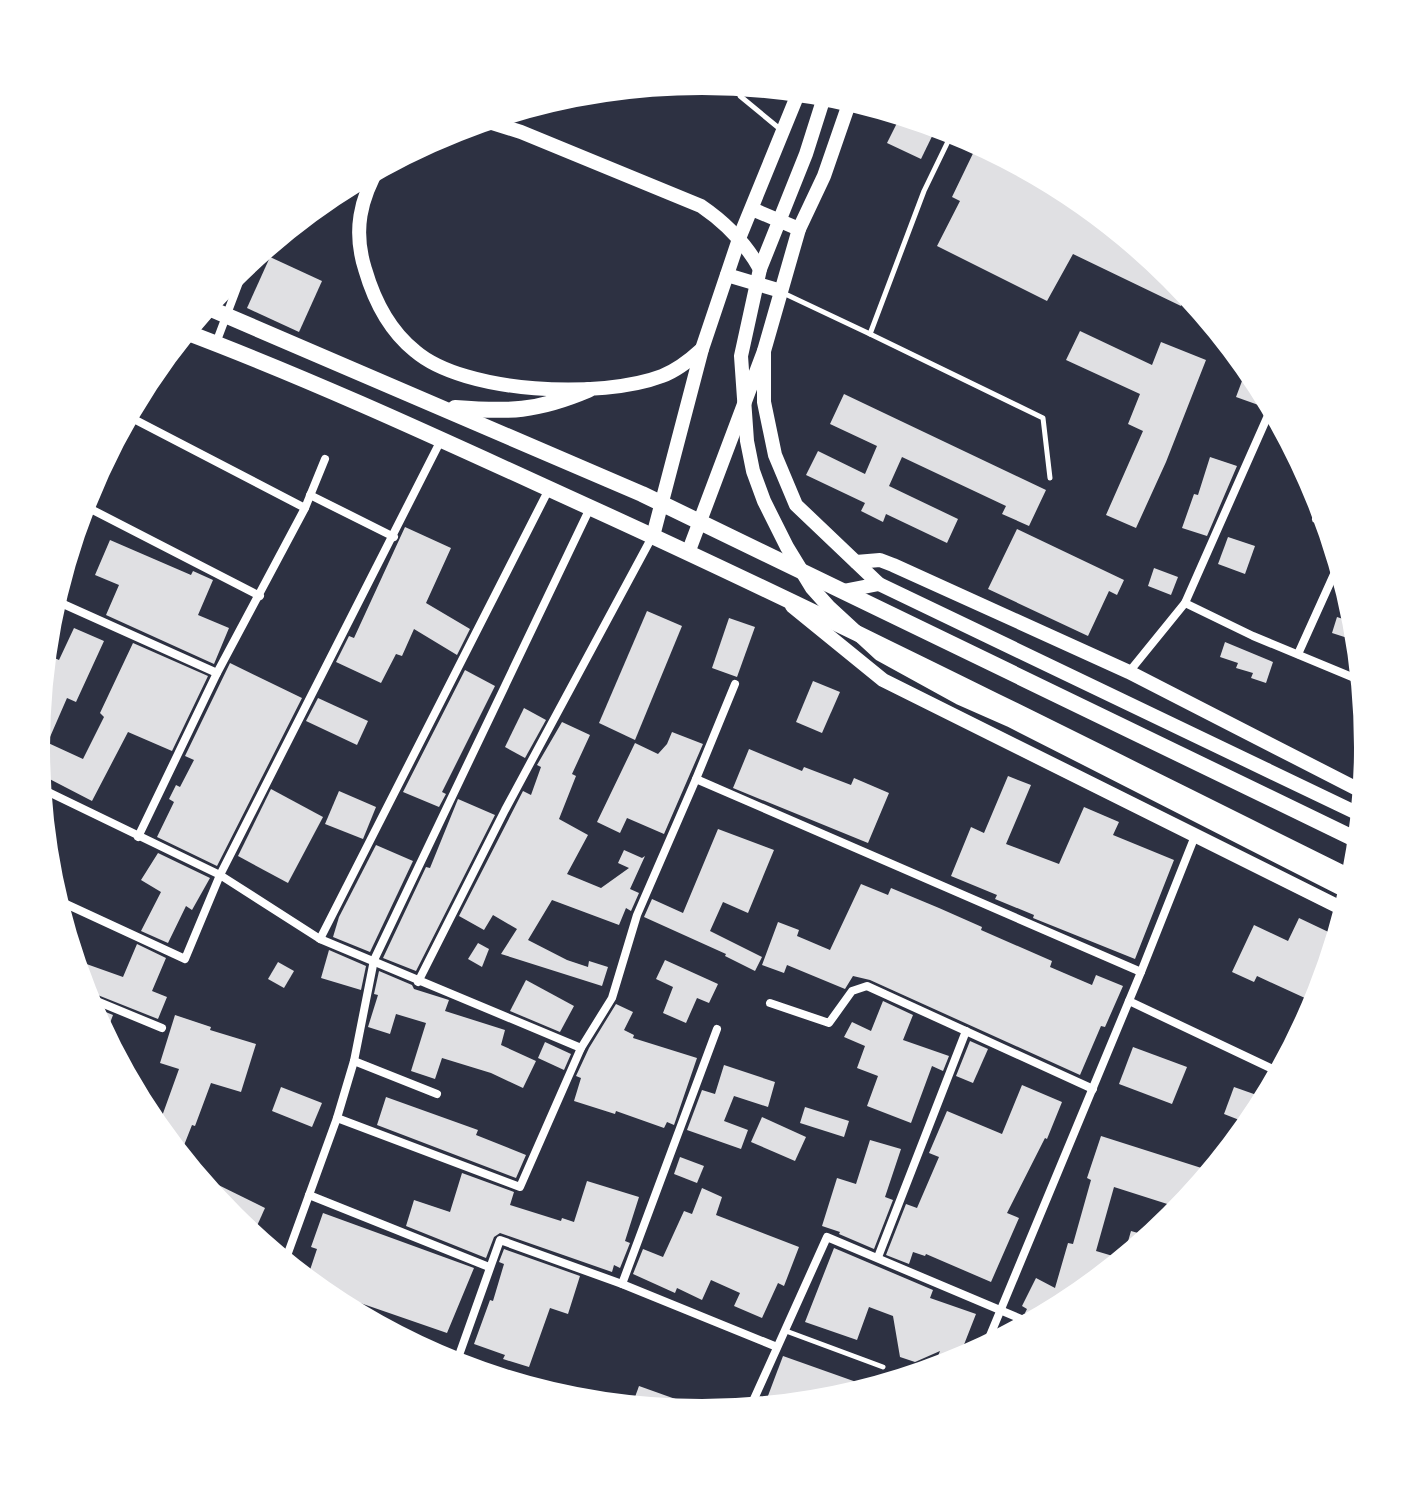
<svg xmlns="http://www.w3.org/2000/svg" width="1404" height="1494" font-family="Arial,sans-serif">
  <rect width="100%" height="100%" fill="#2d3142"/>
  <g fill="#e0e0e3">
    <polygon points="902,113 938,124 921,159 887,143"/>
    <polygon points="979,141 1074,192 1175,275 1188,292 1181,306 1073,254 1047,301 937,246 960,201 952,197"/>
    <polygon points="270,257 322,281 299,332 247,308"/>
    <polygon points="1080,331 1152,365 1161,342 1206,360 1166,462 1136,528 1106,515 1143,431 1128,424 1140,394 1066,360"/>
    <polygon points="1242,381 1265,389 1269,398 1264,407 1236,397"/>
    <polygon points="844,394 1046,490 1029,526 1002,514 1006,506 902,457 889,486 958,519 947,543 886,514 883,522 861,511 865,503 806,475 818,451 865,474 877,446 830,424"/>
    <polygon points="1210,457 1237,466 1207,536 1182,528 1194,494 1198,495"/>
    <polygon points="405,527 451,548 426,603 470,629 457,655 414,629 402,656 396,654 381,683 336,662 349,636 354,638"/>
    <polygon points="1017,529 1124,580 1117,595 1109,591 1088,636 988,589"/>
    <polygon points="1228,537 1255,546 1245,574 1218,564"/>
    <polygon points="110,540 191,575 193,571 213,580 198,615 229,628 214,664 106,615 119,585 95,575"/>
    <polygon points="1154,568 1178,577 1171,595 1148,586"/>
    <polygon points="647,611 682,626 635,740 599,723"/>
    <polygon points="1337,617 1358,624 1360,642 1332,633"/>
    <polygon points="729,618 755,627 737,677 712,668"/>
    <polygon points="74,628 104,641 76,702 67,698 50,737 36,731 38,702 45,687 40,684 43,653 59,660"/>
    <polygon points="1225,642 1273,662 1266,683 1251,678 1253,673 1236,668 1238,663 1220,657"/>
    <polygon points="133,643 208,676 172,751 128,732 92,801 36,772 36,764 46,742 83,759 104,717 100,713"/>
    <polygon points="230,663 302,698 217,866 157,837 174,802 169,799 176,785 180,787 194,760 185,756"/>
    <polygon points="465,670 495,686 442,792 446,794 439,807 403,792"/>
    <polygon points="813,681 840,692 822,733 796,722"/>
    <polygon points="318,698 368,721 357,745 306,721"/>
    <polygon points="524,708 546,720 525,758 505,747"/>
    <polygon points="562,722 590,735 572,774 576,776 559,819 588,835 567,874 601,888 629,868 618,863 624,850 642,858 645,856 630,889 639,893 631,911 626,908 619,925 552,900 528,940 567,960 588,967 589,961 608,967 602,986 501,954 517,929 493,915 484,930 459,916 523,791 531,795 541,767 537,765"/>
    <polygon points="672,732 703,744 664,834 627,818 620,833 597,822 635,743 658,754 667,744"/>
    <polygon points="749,749 802,771 804,767 851,785 854,778 889,793 868,843 733,788"/>
    <polygon points="1008,776 1031,785 1006,844 1059,864 1084,807 1119,822 1113,835 1174,860 1135,959 1033,918 1034,915 995,899 997,895 951,876 971,827 984,833"/>
    <polygon points="271,789 323,817 288,883 238,856"/>
    <polygon points="339,791 376,807 363,839 325,824"/>
    <polygon points="458,799 495,815 416,971 383,958 426,867 430,868"/>
    <polygon points="718,829 774,850 748,913 723,902 710,931 762,957 755,971 725,956 726,954 644,917 652,899 683,913"/>
    <polygon points="376,845 413,861 370,952 333,937 339,917"/>
    <polygon points="158,853 210,878 192,910 186,906 168,943 141,931 161,892 141,880"/>
    <polygon points="861,884 888,895 891,888 939,908 982,927 981,930 1052,961 1050,967 1092,985 1096,975 1123,986 1105,1027 1101,1026 1080,1075 870,980 853,976 845,989 787,965 784,973 762,965 778,922 799,930 797,936 830,950"/>
    <polygon points="1299,918 1339,937 1318,1004 1257,976 1254,982 1232,972 1254,925 1288,941"/>
    <polygon points="478,943 489,949 482,967 468,959"/>
    <polygon points="137,944 166,958 152,991 167,997 158,1019 80,988 75,970 78,961 123,977"/>
    <polygon points="329,950 366,966 361,990 321,978"/>
    <polygon points="665,960 718,984 709,1003 697,998 686,1023 663,1013 673,987 656,979"/>
    <polygon points="278,962 294,971 284,988 268,979"/>
    <polygon points="379,971 412,985 414,989 449,1000 445,1011 505,1030 501,1045 536,1061 523,1088 491,1073 442,1058 435,1079 411,1071 426,1023 396,1014 390,1034 368,1027 378,995 374,994"/>
    <polygon points="526,980 574,1006 560,1032 510,1011"/>
    <polygon points="883,1001 913,1015 903,1040 949,1056 943,1071 932,1066 911,1123 867,1106 878,1076 857,1068 865,1046 844,1037 852,1022 871,1031"/>
    <polygon points="86,1004 113,1015 104,1039"/>
    <polygon points="616,1004 633,1012 624,1030 634,1035 633,1038 697,1058 674,1125 667,1122 664,1128 616,1111 615,1114 574,1101 581,1078 576,1076 589,1048"/>
    <polygon points="175,1015 211,1027 210,1030 256,1044 241,1092 211,1083 195,1126 192,1125 179,1158 143,1112 161,1119 179,1069 160,1063"/>
    <polygon points="970,1041 988,1049 973,1083 956,1076"/>
    <polygon points="545,1042 571,1054 564,1070 538,1058"/>
    <polygon points="1133,1047 1187,1067 1172,1104 1119,1084"/>
    <polygon points="724,1065 775,1082 768,1107 734,1096 724,1121 748,1130 741,1149 687,1130 702,1090 715,1094"/>
    <polygon points="1022,1085 1062,1102 1047,1139 1045,1138 1007,1213 1019,1218 991,1282 926,1254 925,1256 913,1252 909,1264 886,1255 906,1204 917,1208 939,1157 929,1153 947,1111 1002,1134"/>
    <polygon points="281,1087 322,1103 312,1127 272,1111"/>
    <polygon points="1234,1087 1268,1099 1252,1125 1224,1114"/>
    <polygon points="386,1097 478,1130 476,1135 526,1155 516,1178 377,1125"/>
    <polygon points="805,1107 849,1121 844,1137 800,1123"/>
    <polygon points="762,1117 806,1137 795,1161 751,1142"/>
    <polygon points="1101,1136 1214,1172 1183,1209 1114,1187 1096,1251 1123,1259 1131,1231 1152,1237 1073,1303 1039,1321 1025,1313 1027,1309 1022,1306 1036,1278 1055,1288 1068,1243 1073,1244 1091,1180 1087,1178"/>
    <polygon points="870,1140 901,1149 885,1197 893,1200 874,1249 839,1234 840,1232 822,1226 837,1178 856,1184"/>
    <polygon points="680,1157 704,1166 697,1183 674,1174"/>
    <polygon points="190,1171 265,1208 252,1237 229,1219"/>
    <polygon points="462,1173 514,1192 510,1205 561,1221 562,1218 574,1222 587,1181 639,1197 625,1241 630,1243 620,1268 614,1265 612,1272 500,1233 494,1237 486,1258 406,1226 414,1200 450,1212"/>
    <polygon points="702,1188 722,1197 716,1215 799,1247 784,1286 778,1283 762,1318 734,1306 740,1293 711,1280 702,1300 677,1288 675,1293 633,1274 643,1249 663,1257 684,1211 692,1214"/>
    <polygon points="323,1213 474,1268 447,1333 311,1286 306,1282 317,1249 311,1247"/>
    <polygon points="834,1248 933,1290 930,1298 976,1314 956,1365 932,1372 940,1351 915,1362 900,1357 893,1316 869,1307 857,1340 805,1322"/>
    <polygon points="504,1249 580,1276 568,1314 550,1308 529,1367 503,1359 505,1355 474,1344 490,1300 493,1301 504,1264 499,1262"/>
    <polygon points="783,1356 876,1389 832,1402 763,1409"/>
    <polygon points="639,1386 681,1401 676,1412 631,1408"/>
  </g>
  <g fill="none" stroke-linecap="round" stroke-linejoin="round">
    <g stroke="#fff" stroke-width="5">
      <polyline points="744,83 740,96 780,129"/>
      <polyline points="781,292 870,334 924,191 954,129"/>
      <polyline points="870,334 1043,418 1050,478"/>
      <polyline points="786,1331 883,1367"/>
    </g>
    <g stroke="#fff" stroke-width="8">
      <polyline points="216,343 247,261"/>
      <polyline points="126,415 305,508"/>
      <polyline points="310,495 394,537"/>
      <polyline points="81,504 260,596"/>
      <polyline points="1316,519 1322,500"/>
      <polyline points="52,599 217,673"/>
      <polyline points="1185,603 1253,636 1364,682"/>
      <polyline points="1298,654 1340,561"/>
      <polyline points="1129,672 1185,603 1273,404"/>
      <polyline points="696,779 735,684"/>
      <polyline points="38,787 220,875 320,939 581,1048"/>
      <polyline points="138,837 217,673 305,508 325,459"/>
      <polyline points="53,898 185,959 220,875 441,440"/>
      <polyline points="320,939 549,489"/>
      <polyline points="418,982 505,810 652,537"/>
      <polyline points="82,995 162,1028"/>
      <polyline points="1129,1001 1281,1073"/>
      <polyline points="770,1003 829,1023 852,991 867,986 1093,1089"/>
      <polyline points="354,1061 437,1094"/>
      <polyline points="337,1118 520,1187 581,1048 612,998 637,915 696,779 1141,972"/>
      <polyline points="309,1195 489,1267"/>
      <polyline points="878,1257 966,1031"/>
      <polyline points="284,1264 337,1118 354,1061 374,960 590,508"/>
      <polyline points="622,1284 717,1029"/>
      <polyline points="379,1328 554,1397"/>
      <polyline points="984,1350 1141,972 1195,836"/>
      <polyline points="458,1358 500,1240 622,1284 777,1347"/>
      <polyline points="749,1410 827,1237 1033,1324"/>
    </g>
    <g stroke="#fff" stroke-width="14">
      <polyline points="826,91 806,154 760,269 741,356 747,441 753,471 764,501 787,547 812,588 829,607 880,654 960,698 1010,720 1352,894"/>
      <path d="M472,122H489L521,132L701,206C726,223 745,242 760,269"/>
      <path d="M380,165C360,199 353,231 365,269C374,300 390,331 415,351C465,394 602,399 662,376C678,370 690,360 702,349"/>
      <polyline points="752,209 799,229"/>
      <polyline points="727,275 781,291"/>
      <polyline points="764,351 764,402 775,455 796,505 879,584 1363,816"/>
      <polyline points="653,536 702,349 740,236 800,89"/>
      <polyline points="688,553 764,351 799,229 824,176 851,98"/>
      <polyline points="856,562 880,560 893,565 1129,672 1365,793"/>
      <polyline points="843,591 879,584"/>
      <polyline points="792,606 883,680 1347,911"/>
    </g>
    <g stroke="#fff" stroke-width="16">
      <polyline points="204,306 642,494 1361,842"/>
      <path d="M183,331C321,383 455,446 589,507C848,625 1101,754 1356,880"/>
      <path d="M455,408C509,412 536,412 588,390"/>
    </g>
  </g>
  <path d="M0 0H1404V1494H0ZM48 747a654 654 0 1 1 1308 0a654 654 0 1 1-1308 0Z" fill="#fff" fill-rule="evenodd"/>
  <path fill="none" stroke="#fff" stroke-width="4" d="M48 747a654 654 0 1 1 1308 0a654 654 0 1 1-1308 0Z"/>
</svg>
